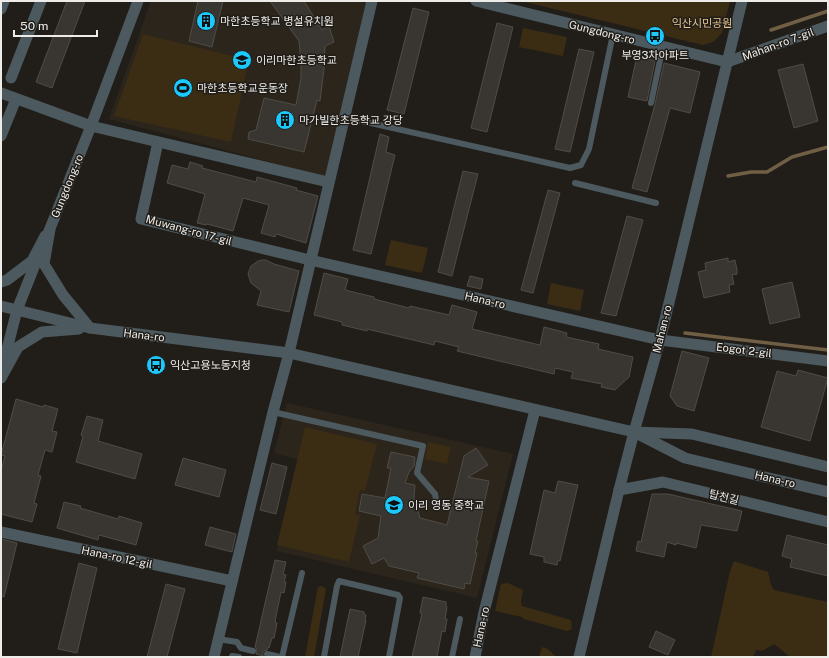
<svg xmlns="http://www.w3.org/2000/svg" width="829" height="658" font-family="'Public Sans','Noto Sans KR',sans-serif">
  <rect width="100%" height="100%" fill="#211e19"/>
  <g fill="#2c251b">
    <polygon points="151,1 368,1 326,177 109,119"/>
    <polygon points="287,403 513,454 477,598 277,551 299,460 274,453"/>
  </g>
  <g fill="#3b2c14">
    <polygon points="521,1 730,1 722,33 713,42 703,45"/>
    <polygon points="523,28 567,37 563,56 519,47"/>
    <polygon points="143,34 249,60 231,142 114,116"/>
    <polygon points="391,240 428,248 422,273 385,265"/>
    <polygon points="551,283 584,290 580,311 547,304"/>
    <polygon points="305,427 377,444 365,491 360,490 355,514 360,515 349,562 277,545"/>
    <polygon points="428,442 451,447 447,464 425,459"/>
    <polygon points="734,561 768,572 771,585 774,590 828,602 828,657 790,657 774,644 762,651 756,650 753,657 711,657 730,571"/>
    <polygon points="508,583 523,590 521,601 522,606 571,620 572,629 567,631 524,619 522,617 495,611 501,584"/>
    <polygon points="322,586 326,589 314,657 305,657 318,587"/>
    <polygon points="542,647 548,649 556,657 539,657"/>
  </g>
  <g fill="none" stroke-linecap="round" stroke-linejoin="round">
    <g stroke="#705f44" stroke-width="3.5">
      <polyline points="771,30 828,11"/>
      <polyline points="728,176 751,172 767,172 792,157 828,147"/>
      <polyline points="685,333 828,350"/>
    </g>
  </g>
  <g fill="#393530" stroke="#4f4c46">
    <polygon points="67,1 85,1 52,88 36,82"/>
    <polygon points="198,1 223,1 212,47 189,41"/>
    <polygon points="270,1 304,1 322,30 329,26 334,42 325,46 324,69 320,101 317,100 304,152 248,139 249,132 256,130 264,98 296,105 301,78 301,63 299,41"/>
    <polygon points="413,8 429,12 404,114 387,110"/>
    <polygon points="497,23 513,27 487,132 471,128"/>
    <polygon points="579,49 594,52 570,152 555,149"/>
    <polygon points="637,56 655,61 647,101 628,97"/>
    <polygon points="664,63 700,72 690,113 670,108 647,192 632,188 655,104"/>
    <polygon points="803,64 818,121 794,128 778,70"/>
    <polygon points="380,134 389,137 386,152 395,155 371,254 353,250"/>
    <polygon points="190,162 203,166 202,168 256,182 257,177 297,188 296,190 318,196 306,243 276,234 275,237 261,233 269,205 243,198 233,231 207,224 206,225 197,223 205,194 167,183 172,165 188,169"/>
    <polygon points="463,171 478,174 452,276 438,272"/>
    <polygon points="548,190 560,193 533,293 521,290"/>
    <polygon points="627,216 643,220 616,316 601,313"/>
    <polygon points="728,258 728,262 735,260 737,270 737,274 732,275 734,284 729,285 730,292 704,298 698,272 706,270 705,263"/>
    <polygon points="262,260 266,260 274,264 299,271 289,312 257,305 261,291 251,283 248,274 251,266 258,261"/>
    <polygon points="324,273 348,279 345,290 374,297 374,299 409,308 410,306 449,315 452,305 477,312 472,329 540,345 544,327 567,333 566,337 599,344 598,349 633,357 629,377 615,390 601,387 602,384 571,378 573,372 555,368 554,374 457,351 459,347 435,341 434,345 367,329 367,331 342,325 342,322 314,315"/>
    <polygon points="470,276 483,279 481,289 467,286"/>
    <polygon points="792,282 800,317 770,324 762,289"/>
    <polygon points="682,351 709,358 694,411 677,406 670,396"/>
    <polygon points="798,370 828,378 810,441 761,427 777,371 796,376"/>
    <polygon points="16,399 43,407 44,405 58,409 52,431 57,432 52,452 45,450 38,475 41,476 34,503 37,504 32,522 1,514 1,470 5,456 1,455"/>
    <polygon points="87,416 103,420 98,441 142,454 135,479 76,462 83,436 81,435"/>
    <polygon points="476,448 488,465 468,477 489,481 476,541 478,541 475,553 477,553 470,584 465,583 464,589 417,578 419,573 389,566 384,558 372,564 363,546 378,538 381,516 359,511 362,494 385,498 391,468 387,468 391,452 415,457 414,466 409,472 405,483 415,485 414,497 420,518 447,525 464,456"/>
    <polygon points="183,458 226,470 219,497 175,485"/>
    <polygon points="272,463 287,467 276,514 260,510"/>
    <polygon points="558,481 578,485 560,561 558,560 557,565 544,562 544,557 530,554 544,490 555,493"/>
    <polygon points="652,494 668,494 742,511 737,531 701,525 696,548 676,543 676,545 667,542 664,557 636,551 638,541 641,542"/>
    <polygon points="64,502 81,506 80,508 118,519 119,516 142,523 136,545 99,535 98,540 57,528"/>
    <polygon points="210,527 236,534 232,552 205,545"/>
    <polygon points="787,535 828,545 828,576 790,567 792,559 782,556"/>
    <polygon points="1,539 17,543 4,597 1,596"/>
    <polygon points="275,560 286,562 283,574 286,575 284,582 286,582 284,593 281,592 276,616 275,622 277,623 274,638 272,638 269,648 268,647 267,650 263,651 263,656 256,654 257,650 255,647"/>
    <polygon points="79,563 97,568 77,653 58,649"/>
    <polygon points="166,584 185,589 167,657 147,657"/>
    <polygon points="423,597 446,602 446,606 447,607 445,619 447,619 445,632 442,631 437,657 412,657 422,613 420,613"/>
    <polygon points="350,609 364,612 364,614 366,615 365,619 366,620 365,625 358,657 340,657"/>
    <polygon points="656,631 675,640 668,655 649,647"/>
  </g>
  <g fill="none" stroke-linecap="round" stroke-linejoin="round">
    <g stroke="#4c5a60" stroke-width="6">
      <polyline points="651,103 663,46"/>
      <polyline points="344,117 570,168 581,165 589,149 613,34"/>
      <polyline points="575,183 656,203"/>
      <polyline points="273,412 423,446 417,473 435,494 437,506"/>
      <polyline points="218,639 237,642 241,648 253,651"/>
      <polyline points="267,654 280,657"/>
      <polyline points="232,656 239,657"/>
      <polyline points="282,657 302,573"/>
      <polyline points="324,657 337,586 339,581 398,595 400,598 389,657"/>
      <polyline points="452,657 460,619"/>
    </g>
    <g stroke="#4c5a60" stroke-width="11">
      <polyline points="476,1 727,62 828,26"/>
      <polyline points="1,9 4,1"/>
      <polyline points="11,78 41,1"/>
      <polyline points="1,93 91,126 328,182"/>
      <polyline points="1,136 16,99"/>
      <polyline points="158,142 141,219 310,260 660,340 828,361"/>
      <polyline points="47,236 91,126 138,1"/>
      <polyline points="1,373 17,310 40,252"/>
      <polyline points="619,490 663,482 828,522"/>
      <polyline points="1,532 232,581"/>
      <polyline points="214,657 273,412 289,353 372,1"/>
      <polyline points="475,657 484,612 535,410"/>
      <polyline points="579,657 619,490 634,432"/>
    </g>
    <g stroke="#4c5a60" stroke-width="11">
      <polyline points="50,229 44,264 63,295 90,328"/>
      <polyline points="1,282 7,280 32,261 45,236"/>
      <polyline points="1,306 90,328 289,353 634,432 692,434 828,467"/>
      <polyline points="1,378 18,347 42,332 79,329"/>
      <polyline points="634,432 660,340 742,1"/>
      <polyline points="638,434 685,458 828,492"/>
    </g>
  </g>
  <defs>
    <symbol id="building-disc" viewBox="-11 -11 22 22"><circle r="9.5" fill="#1cc9fc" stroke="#211e19"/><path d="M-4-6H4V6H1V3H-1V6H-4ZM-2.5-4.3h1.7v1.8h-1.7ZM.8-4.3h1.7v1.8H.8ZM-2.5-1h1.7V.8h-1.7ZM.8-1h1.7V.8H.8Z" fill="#111"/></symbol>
    <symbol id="bus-disc" viewBox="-11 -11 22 22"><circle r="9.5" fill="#1cc9fc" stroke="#211e19"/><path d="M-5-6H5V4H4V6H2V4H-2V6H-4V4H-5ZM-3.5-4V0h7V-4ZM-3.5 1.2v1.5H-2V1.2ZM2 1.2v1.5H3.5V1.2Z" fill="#111"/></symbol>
    <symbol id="school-disc" viewBox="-11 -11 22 22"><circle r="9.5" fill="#1cc9fc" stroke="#211e19"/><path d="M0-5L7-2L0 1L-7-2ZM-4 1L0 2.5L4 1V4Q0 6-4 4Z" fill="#111"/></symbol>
    <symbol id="stadium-disc" viewBox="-11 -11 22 22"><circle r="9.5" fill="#1cc9fc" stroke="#211e19"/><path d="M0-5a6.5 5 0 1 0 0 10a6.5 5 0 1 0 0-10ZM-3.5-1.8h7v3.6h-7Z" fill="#111"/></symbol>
  </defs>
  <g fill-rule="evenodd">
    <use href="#building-disc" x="195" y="10" width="22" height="22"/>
    <use href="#bus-disc" x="644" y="25" width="22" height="22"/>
    <use href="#school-disc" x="231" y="49" width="22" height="22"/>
    <use href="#stadium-disc" x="172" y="77" width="22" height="22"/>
    <use href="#building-disc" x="274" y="109" width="22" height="22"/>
    <use href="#bus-disc" x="145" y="354" width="22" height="22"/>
    <use href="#school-disc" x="383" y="494" width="22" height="22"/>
  </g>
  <g text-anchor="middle" stroke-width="3" stroke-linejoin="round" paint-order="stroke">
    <g font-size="11" fill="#eeece9" stroke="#211e19" text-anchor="start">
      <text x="220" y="25">마한초등학교 병설유치원</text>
      <text x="655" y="59" text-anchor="middle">부영3차아파트</text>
      <text x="256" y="64">이리마한초등학교</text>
      <text x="197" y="92">마한초등학교운동장</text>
      <text x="299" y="124">마가빌한초등학교 강당</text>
      <text x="170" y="369">익산고용노동지청</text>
      <text x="408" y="509">이리 영동 중학교</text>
    </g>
    <g font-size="11" fill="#e6c593" stroke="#211e19">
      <text x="702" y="27">익산시민공원</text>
    </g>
    <g font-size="11" fill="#eeece9" stroke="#211e19">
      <text transform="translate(602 32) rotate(14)" y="4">Gungdong-ro</text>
      <text transform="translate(778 44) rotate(-20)" y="4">Mahan-ro 7-gil</text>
      <text transform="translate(67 186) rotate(-68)" y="4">Gungdong-ro</text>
      <text transform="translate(189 230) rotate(15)" y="4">Muwang-ro 17-gil</text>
      <text transform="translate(485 300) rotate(13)" y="4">Hana-ro</text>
      <text transform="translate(662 329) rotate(-76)" y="4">Mahan-ro</text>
      <text transform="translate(144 335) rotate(7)" y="4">Hana-ro</text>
      <text transform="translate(744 350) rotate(7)" y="4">Eogot 2-gil</text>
      <text transform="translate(775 479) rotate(13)" y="4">Hana-ro</text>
      <text transform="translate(724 497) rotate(14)" y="4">탑천길</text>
      <text transform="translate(117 557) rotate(12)" y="4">Hana-ro 12-gil</text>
      <text transform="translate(481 627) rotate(-78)" y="4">Hana-ro</text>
    </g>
  </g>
  <rect width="829" height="658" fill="none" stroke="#eeece9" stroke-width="4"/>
  <path d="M14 30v6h83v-6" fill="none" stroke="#eeece9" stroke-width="2"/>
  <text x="20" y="30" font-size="12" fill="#eeece9" stroke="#211e19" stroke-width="3" paint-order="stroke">50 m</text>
</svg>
